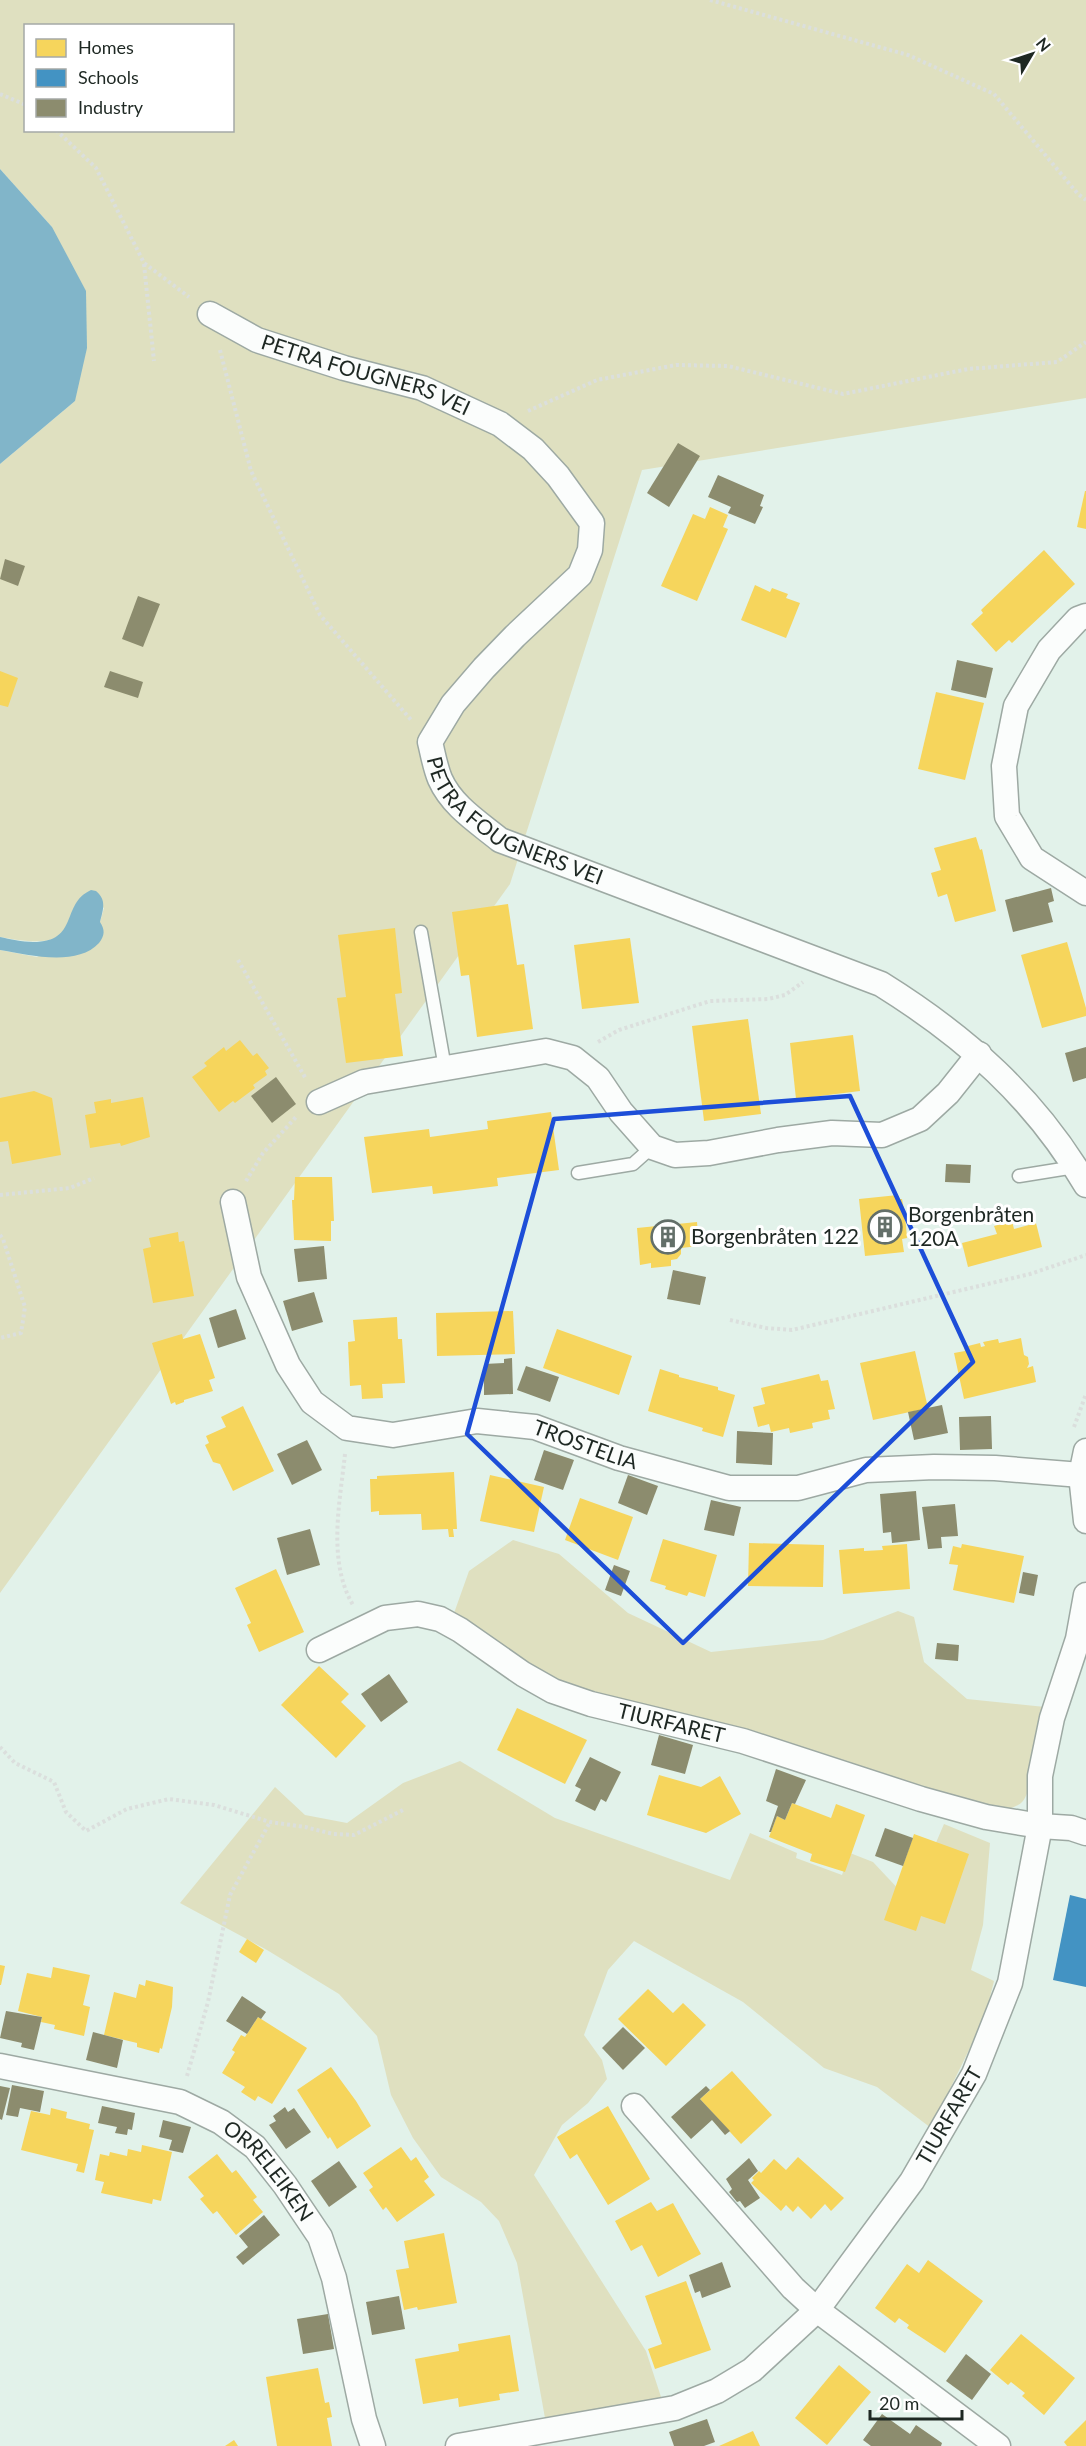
<svg xmlns="http://www.w3.org/2000/svg" width="1086" height="2446" font-family="Lato,sans-serif">
  <rect width="100%" height="100%" fill="#e2f2ea"/>
  <g fill="#dfe0c0" fill-rule="evenodd">
    <path d="M0,0H1086V398L642,470L510,884L0,1593V950L37,957L100,922L104,908L86,893C74,904 73,915 66,929C56,948 17,940 0,937V464L75,401L52,227L0,169ZM26,26H232V130H26Z"/>
    <path d="M513,1540L559,1554L628,1613L711,1652L823,1640L898,1611L914,1617L924,1662L967,1699L1045,1707C1041,1728 1034,1786 1023,1801C1018,1807 1008,1809 1001,1812L567,1687L453,1616L469,1571Z"/>
    <polygon points="460,1761 555,1818 730,1880 750,1833 797,1853 796,1858 842,1875 850,1853 873,1862 903,1894 935,1845 944,1824 990,1843 983,1925 971,1970 994,1981 985,2017 931,2128 877,2087 824,2068 743,2002 634,1941 608,1970 584,2035 602,2060 607,2079 588,2103 562,2125 534,2175 646,2351 662,2400 604,2412 545,2418 517,2263 499,2221 481,2202 441,2177 413,2138 391,2095 377,2036 339,1994 267,1950 180,1903 275,1787 305,1815 347,1823 403,1783"/>
  </g>
  <g fill="#81b5c9">
    <polygon points="0,169 52,227 86,291 87,348 75,401 0,464"/>
    <path d="M91,890L96,891C107,900 103,910 100,922C105,930 105,935 99,943C77,967 29,955 0,950V937C10,939 22,942 33,942C80,942 60,904 91,890Z"/>
  </g>
  <g fill="#f6d55c">
    <polygon points="1085,491 1086,491 1086,529 1077,527"/>
    <polygon points="710,507 728,515 723,527 728,529 697,601 661,586 693,514 705,519"/>
    <polygon points="1044,550 1075,584 1012,643 1009,640 996,652 971,624 983,613 981,610"/>
    <polygon points="755,585 770,592 772,588 788,594 786,598 800,603 786,638 741,620"/>
    <polygon points="0,671 18,678 8,707 0,705"/>
    <polygon points="936,692 984,703 965,780 918,769"/>
    <polygon points="976,837 980,850 982,849 996,911 955,922 947,894 938,897 931,873 941,870 934,848"/>
    <polygon points="508,904 517,965 524,964 533,1029 477,1037 469,975 461,976 452,912"/>
    <polygon points="395,928 402,993 395,994 403,1056 346,1063 337,998 346,997 338,935"/>
    <polygon points="630,938 639,1003 582,1009 574,945"/>
    <polygon points="1067,942 1086,1008 1086,1016 1042,1028 1021,955"/>
    <polygon points="748,1019 761,1114 704,1121 692,1026"/>
    <polygon points="853,1035 860,1091 796,1099 790,1043"/>
    <polygon points="240,1040 253,1056 257,1053 269,1068 265,1071 267,1075 253,1085 255,1088 235,1103 233,1101 219,1112 192,1077 207,1066 204,1063 224,1047 226,1051"/>
    <polygon points="34,1091 52,1098 61,1155 12,1164 8,1141 0,1142 0,1098"/>
    <polygon points="143,1097 150,1137 121,1146 120,1143 90,1148 85,1115 96,1113 94,1102 111,1099 111,1103"/>
    <polygon points="551,1112 559,1170 497,1178 498,1186 433,1194 432,1186 372,1193 364,1137 429,1129 430,1137 488,1129 487,1121"/>
    <polygon points="295,1177 332,1177 334,1221 331,1221 331,1241 294,1240 292,1200 294,1200"/>
    <polygon points="898,1195 898,1199 902,1199 905,1214 907,1238 902,1239 904,1252 865,1256 859,1199"/>
    <polygon points="1012,1221 1014,1229 1036,1223 1042,1247 968,1267 962,1243 997,1234 994,1226"/>
    <polygon points="697,1222 699,1246 681,1248 681,1254 677,1259 671,1260 671,1266 651,1268 651,1263 640,1265 637,1228"/>
    <polygon points="178,1232 179,1242 184,1241 194,1296 153,1303 143,1249 151,1247 149,1238"/>
    <polygon points="513,1311 515,1354 437,1356 436,1313"/>
    <polygon points="397,1317 398,1339 402,1339 405,1383 382,1384 383,1398 362,1399 361,1385 350,1386 348,1342 355,1341 353,1320"/>
    <polygon points="557,1329 632,1356 619,1395 543,1368"/>
    <polygon points="182,1334 183,1339 200,1334 215,1378 209,1380 213,1391 184,1400 184,1402 176,1405 175,1402 171,1404 152,1343"/>
    <polygon points="1021,1338 1024,1355 1028,1357 1029,1364 1027,1368 1033,1366 1036,1382 964,1399 954,1353 965,1351 964,1347 980,1343 981,1347 985,1346 983,1342 998,1339 999,1343"/>
    <polygon points="915,1351 928,1408 873,1420 860,1363"/>
    <polygon points="660,1369 679,1375 679,1377 718,1387 718,1390 735,1395 723,1437 702,1431 703,1428 648,1411"/>
    <polygon points="819,1374 821,1381 828,1380 835,1409 828,1410 830,1419 812,1423 813,1428 790,1433 789,1428 771,1432 769,1424 758,1427 753,1407 765,1404 761,1388"/>
    <polygon points="243,1406 274,1471 233,1491 220,1464 213,1462 205,1445 209,1443 206,1436 226,1427 221,1417"/>
    <polygon points="454,1472 457,1529 453,1529 454,1537 449,1537 448,1529 422,1530 421,1514 379,1515 379,1511 371,1512 370,1479 377,1479 377,1476"/>
    <polygon points="490,1475 544,1487 534,1532 480,1521"/>
    <polygon points="580,1498 633,1517 618,1560 565,1540"/>
    <polygon points="663,1539 717,1555 705,1597 689,1592 687,1596 665,1589 666,1586 650,1581"/>
    <polygon points="749,1543 824,1545 823,1587 748,1586"/>
    <polygon points="907,1544 910,1589 843,1594 839,1550 864,1548 864,1551 883,1550 882,1546"/>
    <polygon points="962,1544 1024,1556 1014,1603 953,1590 958,1565 949,1564 953,1546 961,1548"/>
    <polygon points="276,1569 304,1632 259,1652 247,1625 251,1623 235,1588"/>
    <polygon points="319,1666 349,1694 341,1702 366,1726 336,1758 281,1705"/>
    <polygon points="517,1708 587,1740 565,1784 497,1750"/>
    <polygon points="659,1775 701,1787 720,1776 741,1814 706,1833 647,1815"/>
    <polygon points="792,1803 831,1818 836,1804 865,1815 845,1872 810,1861 812,1854 769,1837 777,1816 785,1820"/>
    <polygon points="914,1834 969,1854 945,1924 921,1916 916,1931 884,1920"/>
    <polygon points="247,1939 264,1950 256,1963 239,1952"/>
    <polygon points="0,1965 5,1966 1,1985 0,1985"/>
    <polygon points="53,1967 90,1975 83,2005 90,2007 84,2036 54,2029 55,2025 41,2022 42,2017 18,2011 27,1973 51,1978"/>
    <polygon points="146,1980 173,1987 172,2007 162,2049 160,2048 159,2053 137,2047 137,2043 104,2035 114,1992 136,1998 139,1984 145,1986"/>
    <polygon points="648,1989 673,2013 683,2003 706,2025 666,2066 618,2019"/>
    <polygon points="258,2017 307,2048 272,2104 258,2096 255,2101 241,2092 245,2087 222,2073 235,2052 232,2050 241,2035 245,2037"/>
    <polygon points="331,2067 356,2101 371,2126 337,2149 330,2137 328,2139 297,2090"/>
    <polygon points="732,2071 772,2115 741,2144 700,2099"/>
    <polygon points="608,2106 650,2179 608,2205 577,2154 570,2159 557,2137"/>
    <polygon points="51,2108 67,2112 66,2118 90,2124 89,2129 94,2130 84,2173 76,2171 78,2164 21,2150 31,2111 50,2115"/>
    <polygon points="142,2145 172,2152 161,2201 153,2199 152,2204 101,2193 104,2182 95,2180 100,2154 109,2156 110,2152 127,2156 128,2149 141,2152"/>
    <polygon points="401,2147 411,2161 416,2157 429,2177 424,2181 435,2195 397,2222 386,2207 383,2210 369,2190 373,2187 363,2173"/>
    <polygon points="217,2154 232,2173 236,2170 257,2197 253,2200 263,2212 236,2235 217,2211 213,2214 200,2199 204,2196 188,2177"/>
    <polygon points="798,2157 844,2198 831,2211 825,2204 811,2219 798,2206 793,2212 786,2205 781,2211 751,2183 754,2180 752,2178 759,2171 761,2173 774,2159 786,2170"/>
    <polygon points="651,2202 657,2211 673,2203 701,2254 658,2277 642,2245 631,2251 615,2221"/>
    <polygon points="444,2233 457,2303 418,2310 417,2307 404,2310 396,2270 409,2268 404,2241"/>
    <polygon points="928,2260 983,2301 945,2353 907,2328 909,2325 899,2318 895,2323 875,2308 907,2264 919,2273"/>
    <polygon points="686,2281 711,2350 655,2369 648,2349 662,2344 645,2296"/>
    <polygon points="1021,2334 1075,2378 1044,2415 1022,2396 1025,2393 1011,2382 1008,2385 990,2370"/>
    <polygon points="510,2335 519,2391 499,2394 500,2400 459,2407 458,2398 423,2404 415,2359 459,2351 458,2344"/>
    <polygon points="839,2365 871,2392 827,2445 795,2418"/>
    <polygon points="318,2368 325,2403 329,2402 332,2417 327,2418 332,2446 277,2446 266,2377"/>
    <polygon points="1086,2420 1086,2446 1067,2446 1064,2442"/>
    <polygon points="753,2431 760,2446 719,2446"/>
    <polygon points="234,2440 238,2446 225,2446"/>
  </g>
  <polygon fill="#4393c3" points="1070,1895 1086,1899 1086,1987 1053,1980"/>
  <g fill="#8c8c6e">
    <polygon points="678,443 700,456 669,507 647,493"/>
    <polygon points="718,475 764,495 760,506 763,507 755,524 728,513 731,507 708,497"/>
    <polygon points="5,559 25,566 18,586 0,579"/>
    <polygon points="138,596 160,604 143,647 122,639"/>
    <polygon points="957,660 993,668 986,698 951,690"/>
    <polygon points="110,671 143,682 138,698 104,687"/>
    <polygon points="1051,888 1054,901 1048,903 1053,922 1013,932 1005,900"/>
    <polygon points="1086,1047 1086,1078 1073,1082 1065,1053"/>
    <polygon points="276,1077 296,1104 272,1123 251,1096"/>
    <polygon points="946,1164 971,1165 970,1183 945,1182"/>
    <polygon points="324,1246 327,1279 298,1282 294,1249"/>
    <polygon points="673,1270 706,1277 700,1305 667,1299"/>
    <polygon points="314,1292 323,1322 292,1331 283,1301"/>
    <polygon points="236,1309 246,1339 218,1348 209,1318"/>
    <polygon points="512,1358 513,1394 484,1395 484,1364 504,1363 504,1359"/>
    <polygon points="526,1366 559,1377 550,1402 517,1390"/>
    <polygon points="942,1405 948,1433 914,1440 908,1412"/>
    <polygon points="991,1416 992,1449 960,1450 959,1417"/>
    <polygon points="737,1431 773,1433 772,1465 736,1463"/>
    <polygon points="307,1440 322,1470 292,1485 277,1454"/>
    <polygon points="544,1450 574,1460 563,1490 534,1480"/>
    <polygon points="628,1475 658,1486 647,1515 618,1503"/>
    <polygon points="916,1491 920,1540 892,1543 891,1532 883,1533 880,1494"/>
    <polygon points="711,1500 741,1507 734,1536 704,1530"/>
    <polygon points="955,1504 958,1536 941,1537 942,1548 928,1549 922,1507"/>
    <polygon points="310,1529 320,1565 287,1575 277,1538"/>
    <polygon points="614,1565 630,1571 621,1596 605,1590"/>
    <polygon points="1023,1572 1038,1575 1034,1596 1019,1593"/>
    <polygon points="937,1643 959,1645 958,1661 935,1659"/>
    <polygon points="389,1674 408,1702 381,1722 361,1694"/>
    <polygon points="659,1735 693,1745 685,1774 651,1765"/>
    <polygon points="590,1757 621,1772 606,1802 601,1799 595,1811 575,1801 581,1789 575,1786"/>
    <polygon points="776,1769 806,1780 795,1804 792,1803 785,1820 777,1816 771,1832 769,1832 778,1806 766,1801"/>
    <polygon points="885,1828 913,1838 903,1866 875,1856"/>
    <polygon points="242,1996 266,2012 261,2019 258,2017 247,2034 226,2021"/>
    <polygon points="6,2011 42,2017 34,2050 21,2047 22,2043 0,2038"/>
    <polygon points="623,2027 645,2048 623,2070 602,2048"/>
    <polygon points="93,2032 123,2040 117,2068 86,2060"/>
    <polygon points="12,2085 44,2091 40,2112 20,2108 18,2117 6,2115"/>
    <polygon points="0,2086 10,2088 2,2120 0,2119"/>
    <polygon points="706,2086 710,2090 700,2099 730,2131 725,2135 712,2120 691,2139 671,2117"/>
    <polygon points="102,2106 135,2113 132,2130 128,2129 127,2135 115,2133 117,2127 98,2123"/>
    <polygon points="285,2107 288,2112 294,2108 311,2132 286,2149 269,2125 276,2121 273,2116"/>
    <polygon points="163,2120 191,2127 183,2153 169,2150 172,2140 159,2137"/>
    <polygon points="749,2158 758,2171 748,2180 760,2198 745,2208 740,2201 737,2202 729,2192 732,2189 726,2179"/>
    <polygon points="339,2161 357,2187 329,2207 311,2181"/>
    <polygon points="264,2215 280,2235 243,2265 236,2257 248,2247 239,2236"/>
    <polygon points="722,2262 731,2287 702,2298 700,2291 695,2293 689,2275"/>
    <polygon points="399,2296 405,2329 372,2335 366,2302"/>
    <polygon points="328,2314 334,2349 303,2354 297,2319"/>
    <polygon points="966,2354 991,2374 972,2400 946,2381"/>
    <polygon points="882,2414 910,2434 916,2425 942,2443 941,2446 871,2446 863,2440"/>
    <polygon points="707,2419 715,2442 704,2446 674,2446 669,2432"/>
  </g>
  <g fill="none" stroke-linecap="round" stroke-linejoin="round">
    <defs>
      <g id="lane">
        <polyline points="421,932 445,1068"/>
        <polyline points="578,1173 633,1164 652,1147"/>
        <polyline points="1019,1176 1075,1167"/>
      </g>
      <g id="street">
        <path id="s1" d="M210,314L257,340L344,368L422,388L500,424L533,449L558,476L592,523L590,550L580,575L515,636L484,668L453,704L430,742C433,754 435,767 440,779C452,806 478,822 500,840L881,984C966,1037 1035,1098 1086,1185"/>
        <polyline points="1086,616 1078,619 1049,650 1016,706 1004,766 1007,816 1032,858 1086,893"/>
        <polyline points="319,1102 364,1082 546,1051 573,1058 598,1078 621,1112 652,1147 675,1155 709,1153 778,1140 832,1133 882,1135 920,1119 948,1093 979,1054"/>
        <path id="s2" d="M233,1202L249,1277L288,1365L312,1402L347,1428L393,1435L477,1421L535,1427L619,1458L729,1488H798L866,1470L934,1467L995,1468L1081,1475L1086,1478"/>
        <polyline points="1086,1451 1081,1475 1086,1521"/>
        <path id="s3" d="M319,1650L385,1618L418,1614L440,1619L460,1630L523,1674L553,1691L591,1704L743,1741L921,1799L986,1817L1040,1826L1071,1828L1086,1833"/>
        <path id="s4" d="M0,2066L180,2102L221,2122L255,2147L285,2185L320,2237L334,2278L364,2419L373,2446"/>
        <polyline points="634,2106 793,2288 817,2310 998,2446"/>
        <path id="s5" d="M458,2446L675,2408L717,2391L752,2370L817,2310L912,2181L974,2074L1010,1983L1040,1826V1776L1052,1718L1078,1639L1086,1595"/>
      </g>
    </defs>
    <use href="#lane" stroke="#9da9a3" stroke-width="15"/>
    <use href="#street" stroke="#9da9a3" stroke-width="27"/>
    <g stroke="#dbdfdd" stroke-width="4" stroke-dasharray="3 3" stroke-linecap="butt">
      <polyline points="710,0 908,55 994,94 1078,194 1086,200"/>
      <polyline points="0,94 26,105"/>
      <polyline points="56,130 96,168 144,263 189,297"/>
      <polyline points="144,264 154,361"/>
      <polyline points="220,350 251,471 320,615 412,721"/>
      <polyline points="528,411 597,380 676,365 728,366 843,394 968,369 1057,362 1086,342"/>
      <polyline points="238,960 306,1079"/>
      <polyline points="598,1042 619,1030 710,1001 768,999 785,995 803,982"/>
      <polyline points="246,1181 263,1153 297,1116"/>
      <polyline points="0,1195 70,1188 94,1178"/>
      <polyline points="0,1235 3,1239 25,1307 21,1333 0,1338"/>
      <polyline points="730,1320 766,1328 792,1330 1030,1274 1086,1255"/>
      <polyline points="1074,1427 1086,1394"/>
      <path d="M345,1454C340,1502 327,1561 353,1605"/>
      <polyline points="0,1747 15,1763 54,1782 66,1812 86,1831 127,1809 169,1799 214,1805 270,1822 305,1827 333,1834 354,1835 403,1810"/>
      <polyline points="187,2076 208,2002 230,1895 270,1822"/>
    </g>
    <use href="#lane" stroke="#fbfdfc" stroke-width="12"/>
    <use href="#street" stroke="#fbfdfc" stroke-width="24"/>
  </g>
  <path fill="none" stroke="#1d4ed8" stroke-width="4.5" stroke-linejoin="round" d="M850,1096L973,1362L683,1643L467,1434L554,1119Z"/>
  <defs>
    <symbol id="building-ring" viewBox="-11 -11 22 22"><circle r="9.5" fill="#fff" stroke="#636f69" stroke-width="1.5"/><path d="M-4-6H4V6H1V3H-1V6H-4ZM-2.5-4.3h1.7v1.8h-1.7ZM.8-4.3h1.7v1.8H.8ZM-2.5-1h1.7V.8h-1.7ZM.8-1h1.7V.8H.8Z" fill="#636f69"/></symbol>
  </defs>
  <g fill-rule="evenodd">
    <use href="#building-ring" x="866" y="1208" width="38" height="38"/>
    <use href="#building-ring" x="649" y="1218" width="38" height="38"/>
  </g>
  <g text-anchor="middle" stroke-width="6" stroke-linejoin="round" paint-order="stroke">
    <g font-size="21" fill="#1e2823" stroke="#fff">
      <text dy="7" stroke="none"><textPath href="#s1" startOffset="168">PETRA FOUGNERS VEI</textPath></text>
      <text dy="7" stroke="none"><textPath href="#s1" startOffset="852">PETRA FOUGNERS VEI</textPath></text>
      <text dy="7" stroke="none"><textPath href="#s2" startOffset="504">TROSTELIA</textPath></text>
      <text dy="7" stroke="none"><textPath href="#s3" startOffset="386">TIURFARET</textPath></text>
      <text dy="7" stroke="none"><textPath href="#s5" startOffset="630">TIURFARET</textPath></text>
      <text dy="7" stroke="none"><textPath href="#s4" startOffset="298">ORRELEIKEN</textPath></text>
    </g>
    <g font-size="21" fill="#1e2823" stroke="#fff" text-anchor="start">
      <text x="908" y="1222">Borgenbråten<tspan x="908" dy="24">120A</tspan></text>
      <text x="691" y="1244">Borgenbråten 122</text>
    </g>
  </g>
  <rect x="24" y="24" width="210" height="108" fill="#ffffff" stroke="#a5a9a7" stroke-width="1.5"/>
  <rect x="36" y="39" width="30" height="18" fill="#f6d55c" stroke="#a5a9a7" stroke-width="1.5"/>
  <text x="78" y="54" font-size="18" fill="#1e2823">Homes</text>
  <rect x="36" y="69" width="30" height="18" fill="#4393c3" stroke="#a5a9a7" stroke-width="1.5"/>
  <text x="78" y="84" font-size="18" fill="#1e2823">Schools</text>
  <rect x="36" y="99" width="30" height="18" fill="#8c8c6e" stroke="#a5a9a7" stroke-width="1.5"/>
  <text x="78" y="114" font-size="18" fill="#1e2823">Industry</text>
  <g transform="translate(1032 54) rotate(51)" stroke="#ffffff" stroke-width="4.5" paint-order="stroke">
  <path d="M0-4.5L10 22L0 15L-10 22Z" fill="#1e2823"/>
  <text y="-9" font-size="16" font-weight="bold" text-anchor="middle" fill="#1e2823">N</text>
  </g>
  <path d="M870 2410v9h92v-9" fill="none" stroke="#1e2823" stroke-width="3"/>
  <text x="879" y="2410" font-size="18" fill="#1e2823" stroke="#ffffff" stroke-width="4.5" paint-order="stroke">20 m</text>
</svg>
